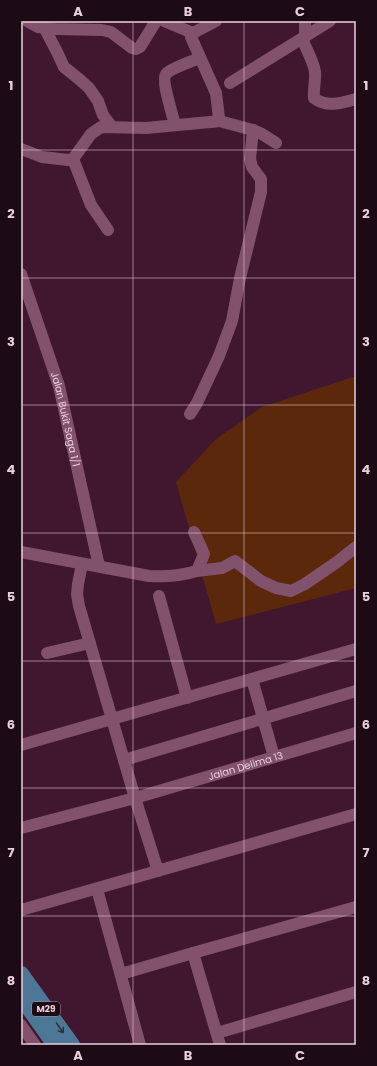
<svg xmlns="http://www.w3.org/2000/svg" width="377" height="1066" font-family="Poppins,sans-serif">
  <rect width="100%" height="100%" fill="#411730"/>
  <polygon fill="#5b280b" points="356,376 356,588 216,624 176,482 216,439 262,407"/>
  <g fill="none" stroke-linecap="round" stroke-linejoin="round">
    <g stroke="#82526c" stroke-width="12">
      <polyline points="27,21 38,27 55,29 102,30 111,32 132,48 136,49 140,47 156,21"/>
      <polyline points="164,21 193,33"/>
      <polyline points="216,21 193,33 191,35 191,37 216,93 219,118 221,121 223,122 253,130 262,134 276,143"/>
      <polyline points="305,21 305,36"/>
      <polyline points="44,27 57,52 64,67 79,79 89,88 98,101 103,115 112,127"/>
      <path d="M302,39C306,48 314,63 315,72C316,80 313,89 314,98C327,108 341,103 356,99"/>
      <polyline points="230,83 330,21"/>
      <path d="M175,125C173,116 161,80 166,74C171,68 193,61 200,58"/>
      <polyline points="21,149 42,157 68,160 73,159 91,134 101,127 146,128 221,121"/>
      <polyline points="73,159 91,205 108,230"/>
      <path id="s1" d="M21,274L59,386L99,566"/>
      <polyline points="190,414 197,403 219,356 232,321 240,278 261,192 261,179 252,167 250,159 253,130"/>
      <path d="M21,552L149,576C166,577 180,576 197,571L204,554L194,532"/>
      <polyline points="82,564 78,584 77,594 79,606 135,798 158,871"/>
      <polyline points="197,571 222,568 235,561 261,581 276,588 291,591 305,584 337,562 356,547"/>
      <polyline points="159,596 187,698"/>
      <polyline points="47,653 90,643"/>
      <polyline points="252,679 274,757"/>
      <polyline points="21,745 356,649"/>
      <polyline points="124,760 356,691"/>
      <path id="s2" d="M21,828L135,798L356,733"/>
      <polyline points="97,889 140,1045"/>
      <polyline points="21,910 356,814"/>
      <polyline points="193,953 220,1045"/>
      <polyline points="121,974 193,953 356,907"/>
      <polyline points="21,1025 35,1045"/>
      <polyline points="217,1033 356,992"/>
    </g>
    <g stroke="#4d7796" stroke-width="16">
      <polyline points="21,974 72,1045"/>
      <polyline points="21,997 55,1045"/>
    </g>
  </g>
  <defs><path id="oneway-shaft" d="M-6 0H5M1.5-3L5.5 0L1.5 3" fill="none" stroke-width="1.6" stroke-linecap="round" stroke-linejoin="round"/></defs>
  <use stroke="#2d3042" href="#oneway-shaft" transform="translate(60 1028) rotate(55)"/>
  <path fill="none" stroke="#ebcfdd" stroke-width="1" stroke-opacity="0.55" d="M133,21V1045M244,21V1045M21,150H356M21,278H356M21,405H356M21,533H356M21,661H356M21,788H356M21,916H356"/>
  <g text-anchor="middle" stroke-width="3" stroke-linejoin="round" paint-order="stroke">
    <rect fill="#1c0a14" stroke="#ad94a1" stroke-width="1" x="32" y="1002" width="28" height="14" rx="3"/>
    <g font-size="9" font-weight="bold" fill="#ebcfdd">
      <text x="46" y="1012">M29</text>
    </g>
    <g font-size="10" fill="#ebcfdd" stroke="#1c0a14">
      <text dy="4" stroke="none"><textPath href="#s1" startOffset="152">Jalan Bukit Saga 1/1</textPath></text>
      <text dy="4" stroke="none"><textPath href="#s2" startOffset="233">Jalan Delima 13</textPath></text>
    </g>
  </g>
  <rect width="377" height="1066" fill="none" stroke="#1c0a14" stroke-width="44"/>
  <rect x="22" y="22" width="333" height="1022" fill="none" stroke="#ebcfdd" stroke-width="1.5"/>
  <g font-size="13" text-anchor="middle" font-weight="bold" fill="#ebcfdd">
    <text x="78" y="16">A</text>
    <text x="188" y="16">B</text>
    <text x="300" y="16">C</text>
    <text x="11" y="90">1</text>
    <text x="366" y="90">1</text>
    <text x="11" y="218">2</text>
    <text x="366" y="218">2</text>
    <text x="11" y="346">3</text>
    <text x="366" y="346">3</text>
    <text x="11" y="474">4</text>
    <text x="366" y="474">4</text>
    <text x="11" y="601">5</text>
    <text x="366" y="601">5</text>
    <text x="11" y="729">6</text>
    <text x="366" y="729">6</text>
    <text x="11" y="857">7</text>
    <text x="366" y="857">7</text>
    <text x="11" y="985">8</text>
    <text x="366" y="985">8</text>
    <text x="78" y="1060">A</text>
    <text x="188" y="1060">B</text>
    <text x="300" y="1060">C</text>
  </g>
</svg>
